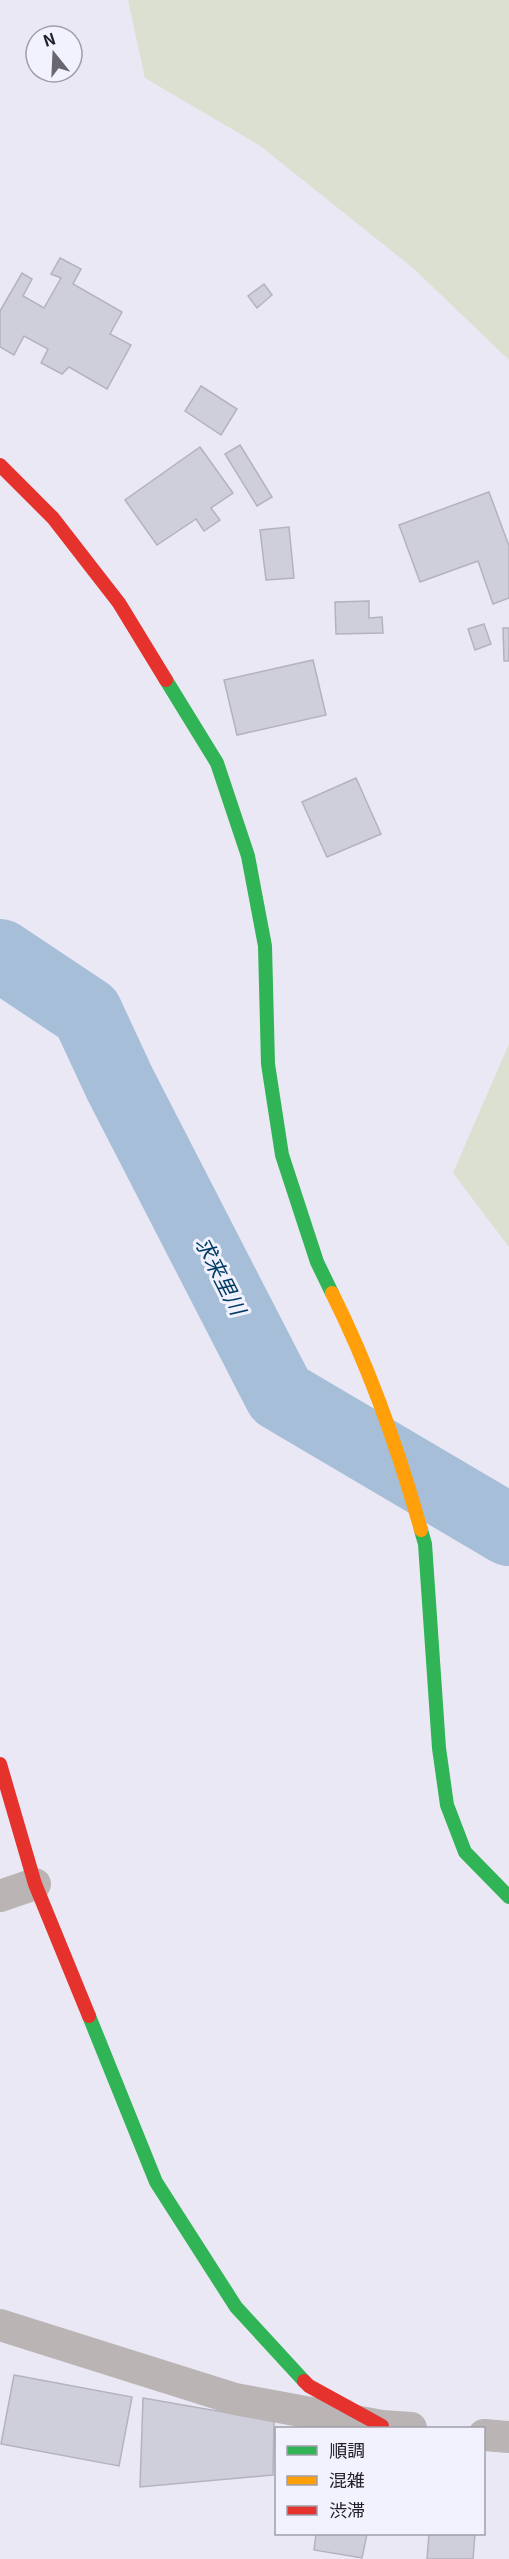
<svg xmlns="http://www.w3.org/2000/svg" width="509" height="2559" font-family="Georgia,'Noto Sans JP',serif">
  <rect width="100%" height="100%" fill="#e9e8f4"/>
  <g fill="#dce0d1">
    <polygon points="128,0 509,0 509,360 413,268 259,145 145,78"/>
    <polygon points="509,1044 509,1247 453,1173"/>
  </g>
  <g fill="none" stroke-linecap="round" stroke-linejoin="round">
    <polyline stroke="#a6bed7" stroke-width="72" points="0,955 87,1013 120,1084 280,1395 509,1530"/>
  </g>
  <g fill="#cfcedb" stroke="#b4b3bd" stroke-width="1.5">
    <polygon points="60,258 81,269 73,284 122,312 110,334 131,345 107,389 69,367 62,374 41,363 48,349 24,336 14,355 0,347 0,311 22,273 32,279 23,296 44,308 61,278 51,274"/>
    <polygon points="264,284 272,295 257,308 248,296"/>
    <polygon points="201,386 237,409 221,435 185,411"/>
    <polygon points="240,445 272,497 257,506 225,454"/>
    <polygon points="200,447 233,493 211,508 220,520 204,531 196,519 157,545 125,500"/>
    <polygon points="489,492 509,546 509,598 493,604 478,561 420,582 399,525"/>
    <polygon points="289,527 294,578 266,580 260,530"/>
    <polygon points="369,601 369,618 382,617 383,633 336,634 335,602"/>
    <polygon points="484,624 491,644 475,650 468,629"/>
    <polygon points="503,628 509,628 509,661 504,661"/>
    <polygon points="313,660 326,715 237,735 224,680"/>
    <polygon points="356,778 381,834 327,857 302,802"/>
    <polygon points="14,2375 132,2397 119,2466 1,2444"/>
    <polygon points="143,2398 274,2421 273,2475 140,2487"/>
    <polygon points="316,2534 367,2534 362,2558 314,2550"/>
    <polygon points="429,2534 475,2534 473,2559 427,2559"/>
  </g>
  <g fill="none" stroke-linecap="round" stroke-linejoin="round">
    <g stroke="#bbb4b5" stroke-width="32">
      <polyline points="0,1896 35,1884"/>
      <polyline points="0,2325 235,2399 382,2426 411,2428"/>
      <polyline points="484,2435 509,2437"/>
    </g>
    <g stroke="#30b455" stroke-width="14">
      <polyline points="166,680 217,763 248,856 265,946 268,1064 282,1155 317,1262 332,1293"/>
      <polyline points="421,1530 425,1544 439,1748 447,1805 465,1852 509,1897"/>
      <polyline points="89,2016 156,2182 236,2307 304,2381"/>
    </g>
    <path stroke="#ff9f0a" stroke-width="14" d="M332,1293C370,1369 398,1448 421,1530"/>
    <g stroke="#e5322d" stroke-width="14">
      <polyline points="0,465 53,518 119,603 166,680"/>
      <polyline points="0,1764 35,1884 89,2016"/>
      <polyline points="304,2381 309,2386 382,2426"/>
    </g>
  </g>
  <g text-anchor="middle" stroke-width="6" stroke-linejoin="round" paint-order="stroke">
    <g font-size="21" font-style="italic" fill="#003c64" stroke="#f2f1fe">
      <text transform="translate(220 1276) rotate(63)" y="7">求来里川</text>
    </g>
  </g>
  <rect x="275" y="2427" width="210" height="108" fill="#f2f1fe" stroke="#9f9ea9" stroke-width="1.5"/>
  <rect x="287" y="2446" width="30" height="9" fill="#30b455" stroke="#9f9ea9" stroke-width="1.5"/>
  <text x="329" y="2457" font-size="18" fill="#23222a">順調</text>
  <rect x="287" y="2476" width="30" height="9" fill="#ff9f0a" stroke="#9f9ea9" stroke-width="1.5"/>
  <text x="329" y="2487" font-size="18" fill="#23222a">混雑</text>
  <rect x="287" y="2506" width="30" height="9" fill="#e5322d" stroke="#9f9ea9" stroke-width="1.5"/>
  <text x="329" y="2517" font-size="18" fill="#23222a">渋滞</text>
  <g transform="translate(54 54) rotate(342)"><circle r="28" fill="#f2f1fe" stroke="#9f9ea9" stroke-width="1.5"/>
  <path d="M0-4.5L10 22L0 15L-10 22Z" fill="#686771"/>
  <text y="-9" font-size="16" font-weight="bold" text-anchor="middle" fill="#23222a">N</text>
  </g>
</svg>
